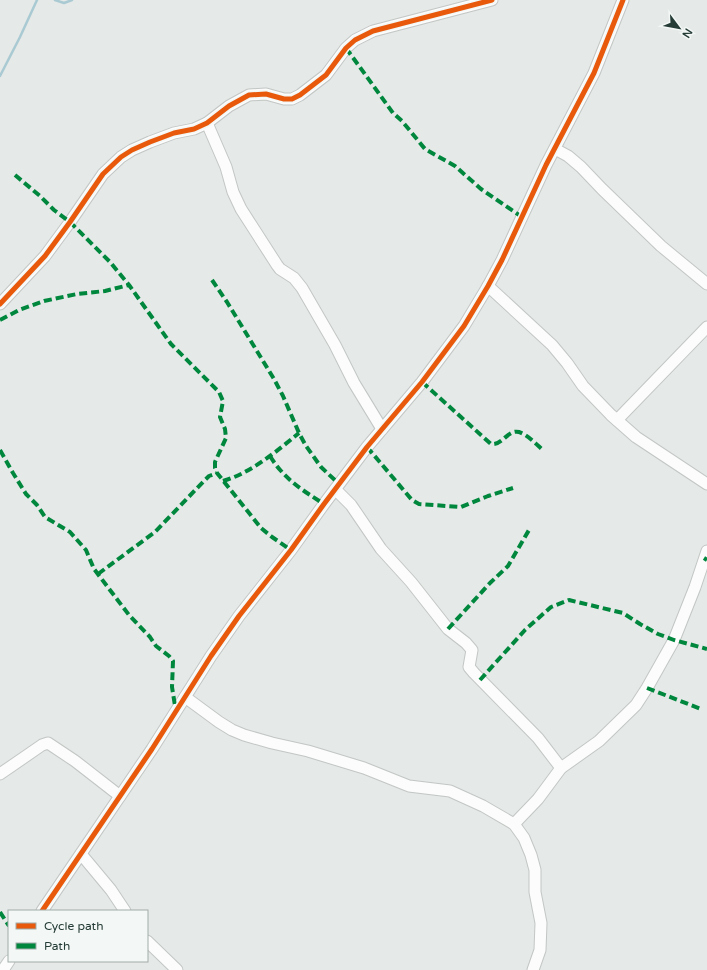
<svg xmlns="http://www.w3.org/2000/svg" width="707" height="970" font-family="'Varela Round',sans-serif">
  <rect width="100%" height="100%" fill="#e5e9e7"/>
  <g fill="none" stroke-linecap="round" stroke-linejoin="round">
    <g stroke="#aacad3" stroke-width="2.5">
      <polyline points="55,0 64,3 72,0"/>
      <polyline points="0,76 20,37 37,0"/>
    </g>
    <defs>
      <g id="minor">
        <polyline points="207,123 226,167 233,192 241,209 277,265 280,269 294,278 302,288 335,345 354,383 382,429"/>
        <polyline points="555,149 568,156 581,167 602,189 661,246 707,284"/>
        <polyline points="488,286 552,345 567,363 583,386 611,415 636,437 707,484"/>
        <polyline points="0,304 45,256 70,222 103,174 121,157 132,150 150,142 174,133 194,129 207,123 229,106 249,95 266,94 284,99 292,99 300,95 326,75 346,48 355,40 373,31 492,0"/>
        <polyline points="617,420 707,327"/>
        <polyline points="336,490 351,505 381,549 411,582 448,629 466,643 472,650 469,667 474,673 538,738 561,768"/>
        <polyline points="185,697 219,722 232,730 244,735 272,743 308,751 364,768 409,786 450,791 483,806 514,824 524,838 531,855 535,870 535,892 541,923 540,950 533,970"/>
        <polyline points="0,774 42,745 48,743 75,761 120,796"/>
        <polyline points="514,824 538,799 561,768 599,741 636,705 647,688 674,640 695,587 707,551"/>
        <polyline points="81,854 111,890 125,911"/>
        <polyline points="42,911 152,749 211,656 239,616 291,550 324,504 367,447 422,382 464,326 488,286 502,260 546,165 594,73 623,0"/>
        <polyline points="147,941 177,970"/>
        <polyline points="3,970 9,961"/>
      </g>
    </defs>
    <use href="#minor" stroke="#c2c6c4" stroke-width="13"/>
    <use href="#minor" stroke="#fbfcfb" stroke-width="11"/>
    <g stroke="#00873e" stroke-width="4" stroke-dasharray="8 4" stroke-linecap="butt">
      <polyline points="346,48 393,113 402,121 425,149 455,166 481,189 522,217"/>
      <polyline points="15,175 40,196 54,210 70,222 110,262 129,285 171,344 219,392 223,401 220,417 225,429 226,438 215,462 215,468 217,473 261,528 272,537 291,550"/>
      <polyline points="212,280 227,302 274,379 283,396 299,433 306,446 321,467 339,484"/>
      <polyline points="0,320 19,310 44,301 77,294 105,291 129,285"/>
      <path d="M422,382L491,444C502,446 508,429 519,432C528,435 537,445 544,451"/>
      <polyline points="367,447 412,500 419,504 461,507 488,496 513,488"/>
      <polyline points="0,450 13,473 26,494 37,505 45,517 70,532 86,550 94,569 129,615 150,637 156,646 169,656 173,661 172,687 176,712"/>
      <path d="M270,456C284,479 302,490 324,504"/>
      <path d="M223,481C251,473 277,451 299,433"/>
      <polyline points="704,558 707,560"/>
      <polyline points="98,574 155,532 203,482 209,476 217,473"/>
      <polyline points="448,629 490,583 508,566 529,530"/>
      <polyline points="480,680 525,630 551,607 569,600 623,613 640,624 658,634 674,640 707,649"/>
      <polyline points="647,688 701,709"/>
      <polyline points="0,912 9,926"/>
    </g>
    <defs>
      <g id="cycleway">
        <polyline points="0,304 45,256 70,222 103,174 121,157 132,150 150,142 174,133 194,129 207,123 229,106 249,95 266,94 284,99 292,99 300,95 326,75 346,48 355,40 373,31 492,0"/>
        <polyline points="42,911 152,749 211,656 239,616 291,550 324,504 367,447 422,382 464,326 488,286 502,260 546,165 594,73 623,0"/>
      </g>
    </defs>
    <use href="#cycleway" stroke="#f3f8f6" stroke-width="8"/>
    <use href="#cycleway" stroke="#e8590c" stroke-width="5"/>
  </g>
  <rect x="8" y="910" width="140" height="52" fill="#f3f8f6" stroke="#a1aca9"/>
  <rect x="16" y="923" width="20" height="6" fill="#e8590c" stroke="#a1aca9"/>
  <text x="44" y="930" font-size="12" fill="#253b36">Cycle path</text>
  <rect x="16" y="943" width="20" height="6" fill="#00873e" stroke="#a1aca9"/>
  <text x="44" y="950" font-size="12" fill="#253b36">Path</text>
  <g transform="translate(679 28) rotate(122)" stroke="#f3f8f6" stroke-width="3" paint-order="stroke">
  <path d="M0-3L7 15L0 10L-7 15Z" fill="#253b36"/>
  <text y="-6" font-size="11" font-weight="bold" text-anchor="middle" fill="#253b36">N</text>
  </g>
</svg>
